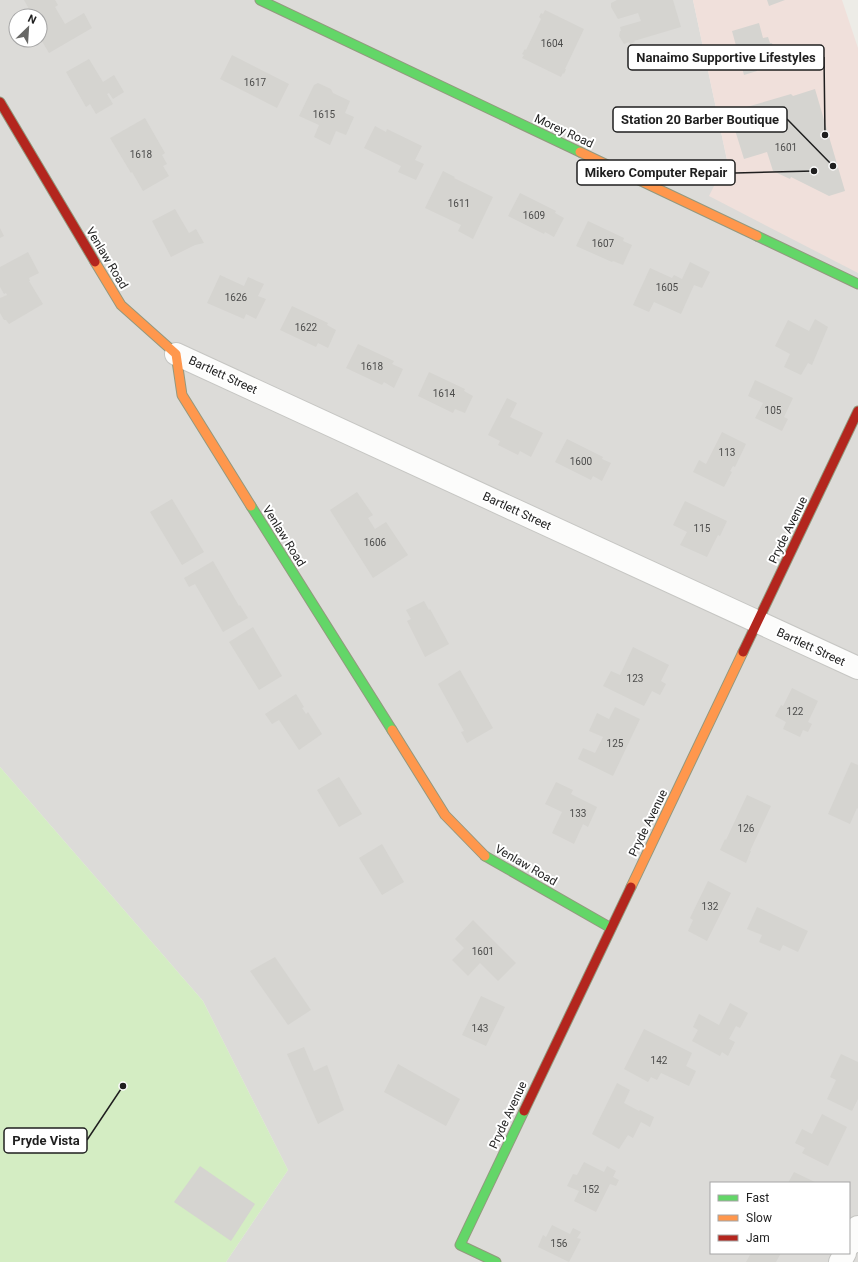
<svg xmlns="http://www.w3.org/2000/svg" width="858" height="1262" font-family="Roboto,sans-serif">
  <rect width="100%" height="100%" fill="#edece7"/>
  <path fill="#dcdbd8" fill-rule="evenodd" d="M0,0H693L727,160L858,273V1262H226L288,1170L203,1001L0,767ZM16,16H40V40H16ZM711,1183H849V1253H711Z"/>
  <polygon fill="#f0e0db" points="693,0 842,0 858,48 858,273 709,196 727,160"/>
  <polygon fill="#d4edc3" points="0,767 203,1001 288,1170 226,1262 0,1262"/>
  <g fill="#d5d4d0">
    <polygon points="24,0 55,0 58,5 55,7 65,24 84,13 92,28 49,53 40,38 40,16 33,16"/>
    <polygon points="617,0 673,0 681,27 634,41 635,42 630,44 629,42 624,44 619,36 620,31 621,31 620,27 641,21 638,13 618,19 611,7 611,3"/>
    <polygon points="767,0 785,0 769,6"/>
    <polygon points="545,10 584,29 565,69 566,69 564,74 563,73 561,77 522,58 524,55 522,54 525,49 526,50 541,19 539,17 541,13 543,14"/>
    <polygon points="759,23 763,38 768,37 770,43 772,43 775,55 769,57 770,61 756,65 757,71 744,75 732,31"/>
    <polygon points="232,55 289,84 277,108 220,79"/>
    <polygon points="89,59 103,82 114,75 124,92 113,99 109,93 107,94 113,104 96,114 90,104 86,107 66,72"/>
    <polygon points="318,83 331,89 333,93 350,101 345,113 354,117 346,135 336,131 330,145 314,137 319,125 299,116 314,85"/>
    <polygon points="815,89 845,191 829,196 791,177 790,179 773,171 767,152 744,159 730,114 736,112 733,111 791,94 793,96"/>
    <polygon points="145,118 165,153 162,155 167,164 163,166 169,176 143,191 132,172 131,173 110,138"/>
    <polygon points="375,126 386,132 387,129 422,146 415,160 424,164 416,180 398,172 401,166 364,148"/>
    <polygon points="443,171 455,177 454,178 493,197 473,239 458,231 461,225 425,208"/>
    <polygon points="520,193 556,211 555,213 564,218 554,237 545,232 544,234 508,216"/>
    <polygon points="175,209 189,233 196,229 204,243 195,245 171,257 152,221"/>
    <polygon points="588,221 624,238 623,241 632,245 623,265 613,261 612,262 576,246"/>
    <polygon points="0,228 4,236 0,238"/>
    <polygon points="28,252 39,273 29,278 30,281 29,281 43,304 9,324 6,320 4,320 0,313 0,298 7,295 6,293 4,294 0,287 0,267"/>
    <polygon points="690,262 710,272 702,288 694,285 681,314 654,302 649,312 633,305 650,268 672,278 674,275 682,279"/>
    <polygon points="220,275 244,286 248,277 264,284 258,296 266,299 256,319 246,314 244,319 207,303"/>
    <polygon points="292,306 328,323 327,325 336,330 328,348 318,343 316,347 280,330"/>
    <polygon points="815,319 828,327 812,365 808,363 801,375 784,367 790,354 775,346 788,320 809,331"/>
    <polygon points="358,344 394,361 392,364 403,369 394,388 384,382 382,385 346,368"/>
    <polygon points="429,372 465,389 464,391 473,396 465,413 455,409 453,413 418,396"/>
    <polygon points="755,380 793,398 784,417 788,419 782,431 755,418 763,403 748,396"/>
    <polygon points="507,398 517,403 510,417 543,433 531,457 520,451 518,455 498,445 500,441 488,435"/>
    <polygon points="722,432 746,444 735,467 733,466 730,471 732,472 724,487 693,472 699,460 706,464"/>
    <polygon points="567,439 603,457 602,459 611,463 602,481 593,476 591,480 555,462"/>
    <polygon points="357,492 373,515 368,518 375,529 386,522 408,555 373,578 330,510"/>
    <polygon points="172,499 204,552 182,565 150,512"/>
    <polygon points="685,501 727,521 720,536 718,535 707,557 680,545 687,532 673,525"/>
    <polygon points="213,561 239,606 240,605 248,618 223,632 195,584 189,587 184,578"/>
    <polygon points="424,601 429,610 430,609 449,644 425,657 407,621 411,619 406,610"/>
    <polygon points="253,627 282,676 259,690 229,642"/>
    <polygon points="633,647 669,665 661,681 666,684 660,695 652,691 644,706 603,686 611,671 620,675"/>
    <polygon points="460,670 493,728 467,743 461,732 464,731 438,684"/>
    <polygon points="792,688 818,701 808,722 812,724 808,732 803,730 800,737 783,729 786,722 775,716 781,705 783,706"/>
    <polygon points="296,694 304,707 302,708 306,714 308,712 322,734 299,750 279,720 272,724 265,714"/>
    <polygon points="615,707 640,719 613,776 578,759 583,748 595,753 603,737 589,731 597,713 609,719"/>
    <polygon points="851,762 858,765 858,809 857,808 850,824 828,814"/>
    <polygon points="339,777 362,814 339,827 317,790"/>
    <polygon points="556,782 573,790 571,794 597,807 588,827 583,824 574,844 552,833 562,812 545,804"/>
    <polygon points="747,795 771,806 750,851 751,851 746,863 720,850 725,839 726,840"/>
    <polygon points="382,844 404,882 382,895 359,858"/>
    <polygon points="708,881 731,893 707,941 688,931 693,920 690,918"/>
    <polygon points="757,907 808,931 798,952 783,945 780,951 759,942 762,935 747,929"/>
    <polygon points="473,920 516,963 498,981 480,963 468,976 452,960 464,948 455,939"/>
    <polygon points="275,957 311,1010 288,1025 250,971"/>
    <polygon points="481,996 505,1007 486,1046 462,1035"/>
    <polygon points="730,1003 748,1013 740,1028 736,1026 729,1039 735,1042 728,1056 722,1052 720,1056 692,1041 698,1030 693,1027 699,1014 719,1025"/>
    <polygon points="644,1029 692,1053 686,1066 696,1071 689,1086 661,1073 657,1080 651,1077 648,1082 624,1069"/>
    <polygon points="304,1047 314,1071 327,1065 344,1110 318,1124 287,1054"/>
    <polygon points="841,1054 858,1062 858,1099 852,1111 827,1099 836,1080 830,1077"/>
    <polygon points="398,1064 460,1099 446,1126 384,1092"/>
    <polygon points="617,1083 630,1090 624,1103 639,1111 640,1110 654,1117 650,1127 641,1122 633,1138 628,1135 619,1149 592,1134"/>
    <polygon points="822,1114 847,1127 828,1166 802,1153 805,1148 795,1143 802,1129 812,1134"/>
    <polygon points="584,1162 604,1172 607,1166 616,1171 613,1177 619,1180 616,1186 610,1184 596,1212 574,1201 579,1191 567,1186 573,1174 577,1175"/>
    <polygon points="200,1166 255,1204 231,1241 174,1202"/>
    <polygon points="794,1172 817,1183 788,1183"/>
    <polygon points="552,1225 570,1234 573,1228 581,1232 577,1238 581,1239 569,1262 538,1247 543,1235 546,1237"/>
    <polygon points="751,1253 781,1253 776,1262 746,1262"/>
  </g>
  <g fill="none" stroke-linecap="round" stroke-linejoin="round">
    <defs>
      <g id="street">
        <polyline points="176,354 858,668"/>
        <polyline points="849,1245 858,1227"/>
        <polyline points="840,1262 845,1253"/>
      </g>
      <g id="fast">
        <polyline points="260,0 580,152"/>
        <polyline points="757,236 858,284"/>
        <polyline points="251,506 392,730"/>
        <polyline points="485,856 611,928"/>
        <polyline points="496,1262 460,1245 524,1111"/>
      </g>
      <g id="slow">
        <polyline points="580,152 757,236"/>
        <polyline points="95,262 121,305 176,354 182,395 251,506"/>
        <polyline points="392,730 445,815 485,856"/>
        <polyline points="631,887 743,652"/>
      </g>
      <g id="jam">
        <polyline points="0,102 95,262"/>
        <polyline points="743,652 858,411"/>
        <polyline points="524,1111 631,887"/>
      </g>
    </defs>
    <use href="#street" stroke="#c6c6c3" stroke-width="24"/>
    <use href="#fast" stroke="#93987e" stroke-width="11"/>
    <use href="#slow" stroke="#93987e" stroke-width="11"/>
    <use href="#jam" stroke="#93987e" stroke-width="11"/>
    <use href="#street" stroke="#fcfcfb" stroke-width="22"/>
    <use href="#fast" stroke="#63d668" stroke-width="9"/>
    <use href="#slow" stroke="#ff974d" stroke-width="9"/>
    <use href="#jam" stroke="#b3261e" stroke-width="9"/>
  </g>
  <g text-anchor="middle" stroke-width="4" stroke-linejoin="round" paint-order="stroke">
    <g font-size="10" fill="#4c4c4b">
      <text x="552" y="47">1604</text>
      <text x="255" y="86">1617</text>
      <text x="324" y="118">1615</text>
      <text x="786" y="151">1601</text>
      <text x="141" y="158">1618</text>
      <text x="459" y="207">1611</text>
      <text x="534" y="219">1609</text>
      <text x="603" y="247">1607</text>
      <text x="667" y="291">1605</text>
      <text x="236" y="301">1626</text>
      <text x="306" y="331">1622</text>
      <text x="372" y="370">1618</text>
      <text x="444" y="397">1614</text>
      <text x="773" y="414">105</text>
      <text x="727" y="456">113</text>
      <text x="581" y="465">1600</text>
      <text x="702" y="532">115</text>
      <text x="375" y="546">1606</text>
      <text x="635" y="682">123</text>
      <text x="795" y="715">122</text>
      <text x="615" y="747">125</text>
      <text x="578" y="817">133</text>
      <text x="746" y="832">126</text>
      <text x="710" y="910">132</text>
      <text x="483" y="955">1601</text>
      <text x="480" y="1032">143</text>
      <text x="659" y="1064">142</text>
      <text x="591" y="1193">152</text>
      <text x="559" y="1247">156</text>
    </g>
    <g font-size="12" fill="#1f1f1f" stroke="#fff">
      <text transform="translate(564 131) rotate(25)" y="4">Morey Road</text>
      <text transform="translate(107 258) rotate(59)" y="4">Venlaw Road</text>
      <text transform="translate(223 375) rotate(25)" y="4">Bartlett Street</text>
      <text transform="translate(517 511) rotate(25)" y="4">Bartlett Street</text>
      <text transform="translate(788 530) rotate(-64)" y="4">Pryde Avenue</text>
      <text transform="translate(284 536) rotate(58)" y="4">Venlaw Road</text>
      <text transform="translate(811 647) rotate(25)" y="4">Bartlett Street</text>
      <text transform="translate(648 823) rotate(-64)" y="4">Pryde Avenue</text>
      <text transform="translate(526 865) rotate(30)" y="4">Venlaw Road</text>
      <text transform="translate(508 1115) rotate(-65)" y="4">Pryde Avenue</text>
    </g>
  </g>
  <path fill="none" stroke="#1f1f1f" stroke-width="1.5" d="M825 135L824 57M833 166L787 119M814 171L735 173M123 1086L87 1140"/>
  <g fill="#1f1f1f" stroke="#fff" stroke-width="1.5">
    <circle cx="825" cy="135" r="4"/>
    <circle cx="833" cy="166" r="4"/>
    <circle cx="814" cy="171" r="4"/>
    <circle cx="123" cy="1086" r="4"/>
  </g>
  <g fill="#fff" stroke="#1f1f1f" stroke-width="1.5">
    <rect x="628" y="45" width="196" height="25" rx="4"/>
    <rect x="613" y="107" width="174" height="25" rx="4"/>
    <rect x="577" y="160" width="158" height="25" rx="4"/>
    <rect x="4" y="1128" width="83" height="25" rx="4"/>
  </g>
  <g font-size="13" text-anchor="middle" font-weight="bold" fill="#1f1f1f">
    <text x="726" y="62">Nanaimo Supportive Lifestyles</text>
    <text x="700" y="124">Station 20 Barber Boutique</text>
    <text x="656" y="177">Mikero Computer Repair</text>
    <text x="46" y="1145">Pryde Vista</text>
  </g>
  <rect x="710" y="1182" width="140" height="72" fill="#ffffff" stroke="#a5a5a5"/>
  <rect x="718" y="1195" width="20" height="6" fill="#63d668" stroke="#a5a5a5"/>
  <text x="746" y="1202" font-size="12" fill="#1f1f1f">Fast</text>
  <rect x="718" y="1215" width="20" height="6" fill="#ff974d" stroke="#a5a5a5"/>
  <text x="746" y="1222" font-size="12" fill="#1f1f1f">Slow</text>
  <rect x="718" y="1235" width="20" height="6" fill="#b3261e" stroke="#a5a5a5"/>
  <text x="746" y="1242" font-size="12" fill="#1f1f1f">Jam</text>
  <g transform="translate(28 28) rotate(25)"><circle r="19" fill="#ffffff" stroke="#a5a5a5"/>
  <path d="M0-3L7 15L0 10L-7 15Z" fill="#676765"/>
  <text y="-6" font-size="11" font-weight="bold" text-anchor="middle" fill="#1f1f1f">N</text>
  </g>
</svg>
